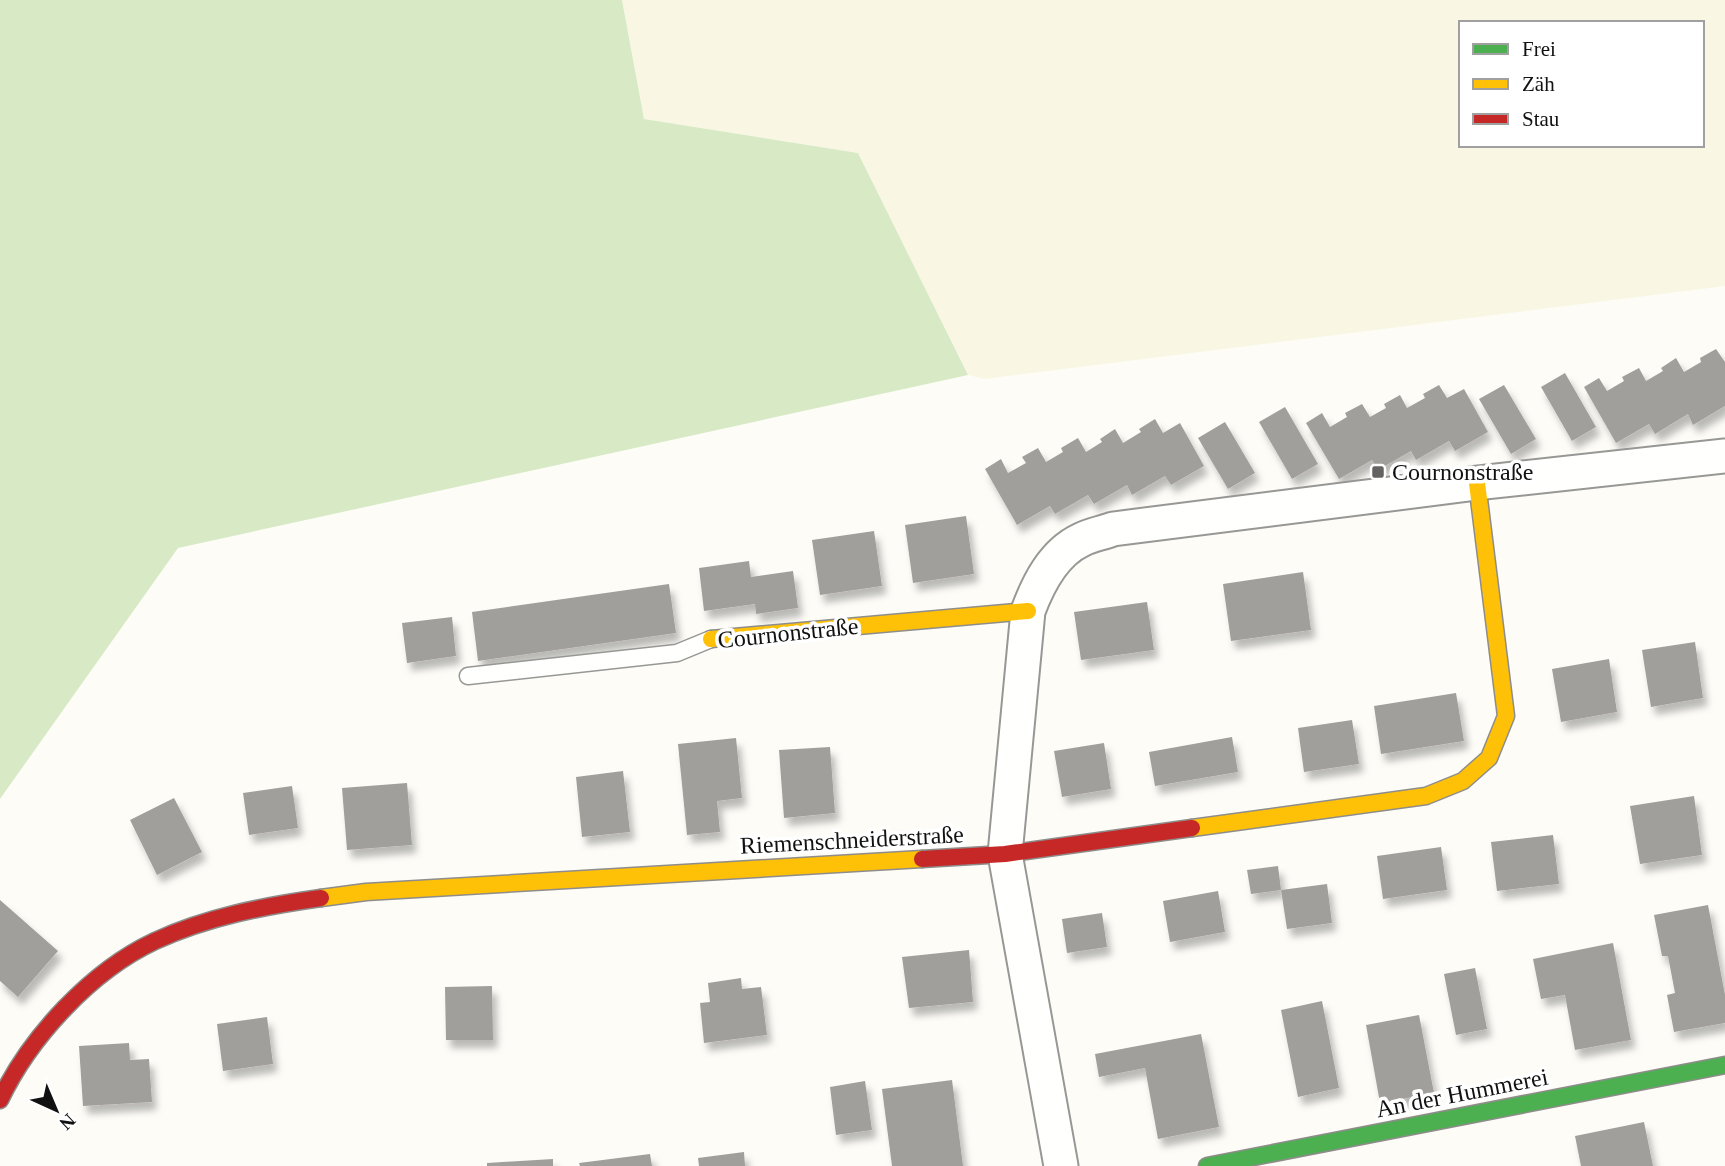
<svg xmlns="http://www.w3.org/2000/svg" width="1725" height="1166" font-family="'Times New Roman',serif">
  <defs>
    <filter id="shadow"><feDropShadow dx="4.5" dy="8" stdDeviation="3.5" flood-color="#0004"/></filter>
  </defs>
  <rect width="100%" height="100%" fill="#fdfcf7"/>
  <path fill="#f9f7e4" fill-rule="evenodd" d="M622,0H1725V286L985,379L968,375L858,153L644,119ZM1461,23H1702V145H1461Z"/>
  <polygon fill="#d8eac5" points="0,0 622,0 644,119 858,153 968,375 178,548 0,799"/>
  <g fill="#a19f9c" filter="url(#shadow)">
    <polygon points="1716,349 1725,362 1725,406 1693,425 1688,414 1655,434 1649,424 1616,443 1584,387 1599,378 1607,391 1624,381 1622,377 1639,368 1646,381 1663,371 1661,368 1676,358 1684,372 1701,362 1700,358"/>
    <polygon points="1565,373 1596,427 1572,441 1541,387"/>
    <polygon points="1439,385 1447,398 1464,389 1488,432 1455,451 1449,441 1416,460 1411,451 1378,470 1372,460 1339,479 1306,423 1322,413 1330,427 1347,417 1345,413 1362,404 1370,417 1386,408 1384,404 1400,395 1407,408 1425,398 1423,394"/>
    <polygon points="1504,385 1536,439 1511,454 1479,399"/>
    <polygon points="1285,407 1318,464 1292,479 1259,422"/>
    <polygon points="1155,419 1163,433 1180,423 1204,466 1171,485 1165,476 1132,495 1127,485 1094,504 1088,495 1055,514 1050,506 1017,525 985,469 1001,459 1008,473 1026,463 1022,457 1038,448 1046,462 1063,452 1061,448 1078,438 1086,452 1102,442 1100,439 1115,429 1123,443 1141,432 1139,429"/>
    <polygon points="1225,422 1255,473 1228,489 1198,438"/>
    <polygon points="966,516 974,574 913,583 905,525"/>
    <polygon points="874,531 882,586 820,595 812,540"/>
    <polygon points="749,561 751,577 793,571 798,608 756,614 755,604 704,611 699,568"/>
    <polygon points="1303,572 1311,630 1231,641 1223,584"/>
    <polygon points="669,584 676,633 478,661 472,612"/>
    <polygon points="1147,602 1154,650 1081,660 1074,612"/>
    <polygon points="452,617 456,656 407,663 402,623"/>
    <polygon points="1695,642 1703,698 1651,707 1642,650"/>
    <polygon points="1609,659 1617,712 1561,722 1552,669"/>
    <polygon points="1456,693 1464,741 1381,754 1374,706"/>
    <polygon points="1352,720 1359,764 1304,772 1298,728"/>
    <polygon points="1232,737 1238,772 1155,786 1149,752"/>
    <polygon points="736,738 742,798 717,801 720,832 687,835 678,744"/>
    <polygon points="1104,743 1111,789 1062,797 1054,751"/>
    <polygon points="830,747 835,813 784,818 779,750"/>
    <polygon points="623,771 630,832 582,837 576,777"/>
    <polygon points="407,783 412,845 347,850 342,788"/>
    <polygon points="292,786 298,828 249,835 243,793"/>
    <polygon points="1694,796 1702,855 1640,864 1630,806"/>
    <polygon points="174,798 202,852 157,875 130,820"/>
    <polygon points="1553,835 1559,884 1497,891 1491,842"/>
    <polygon points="1441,847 1447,890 1383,899 1377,856"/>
    <polygon points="1278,866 1281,890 1327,884 1332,923 1287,929 1281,890 1251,894 1247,870"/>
    <polygon points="1218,891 1225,932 1170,942 1163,901"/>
    <polygon points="0,900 58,951 18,997 0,981"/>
    <polygon points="1708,905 1725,995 1725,1023 1674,1032 1667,995 1675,993 1668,956 1662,956 1654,915"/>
    <polygon points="1102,913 1107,947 1067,953 1062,919"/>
    <polygon points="1613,943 1631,1040 1575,1050 1565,995 1541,999 1533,959"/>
    <polygon points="969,950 973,1002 909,1008 902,957"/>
    <polygon points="1475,968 1487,1029 1456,1035 1444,974"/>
    <polygon points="741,978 742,989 761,987 767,1035 704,1043 700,1003 710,1002 708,983"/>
    <polygon points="492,986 493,1040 446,1040 445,987"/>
    <polygon points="1322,1001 1339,1088 1298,1097 1281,1010"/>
    <polygon points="1419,1015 1434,1093 1380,1103 1366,1025"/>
    <polygon points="267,1017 273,1064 223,1071 217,1024"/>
    <polygon points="1201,1034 1219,1127 1158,1139 1145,1068 1099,1077 1095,1054"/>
    <polygon points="129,1043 130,1060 149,1059 152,1102 83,1106 79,1046"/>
    <polygon points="952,1080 963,1166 892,1166 882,1089"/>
    <polygon points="865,1081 872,1130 836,1135 830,1087"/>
    <polygon points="1644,1122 1653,1166 1581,1166 1575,1136"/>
    <polygon points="744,1152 745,1166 699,1166 698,1158"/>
    <polygon points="650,1154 652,1166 580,1166 579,1163"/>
    <polygon points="553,1159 553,1166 487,1166 487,1163"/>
  </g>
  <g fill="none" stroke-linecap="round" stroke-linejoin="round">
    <defs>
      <polyline id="lane" points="468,676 677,653 711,639"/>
      <path id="street" d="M1061,1166L1005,854L1028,611C1038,584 1053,553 1081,540C1090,535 1103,533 1113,529L1477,483L1725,456"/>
      <polyline id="fast" points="1207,1166 1725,1065"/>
      <g id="slow">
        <polyline points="711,639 1028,611"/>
        <polyline points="1192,828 1426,796 1463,781 1489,758 1506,716 1477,483"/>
        <polyline points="321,898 366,892 922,859"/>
      </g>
      <g id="jam">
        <polyline points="922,859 1005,854 1192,828"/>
        <path d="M0,1100C30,1037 91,971 155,941C207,917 264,906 321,898"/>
      </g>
    </defs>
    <use href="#lane" stroke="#979795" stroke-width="19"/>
    <use href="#street" stroke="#979795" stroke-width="37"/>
    <use href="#fast" stroke="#8e8d8b" stroke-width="19"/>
    <use href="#slow" stroke="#8e8d8b" stroke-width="19"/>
    <use href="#jam" stroke="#8e8d8b" stroke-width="19"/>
    <use href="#lane" stroke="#fffffe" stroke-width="16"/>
    <use href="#street" stroke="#fffffe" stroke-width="33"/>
    <use href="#fast" stroke="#4caf50" stroke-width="16"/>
    <use href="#slow" stroke="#ffc107" stroke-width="16"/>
    <use href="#jam" stroke="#c62828" stroke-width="16"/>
  </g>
  <rect fill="#646362" stroke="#fff" stroke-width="2.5" x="1371" y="465" width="14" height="14" rx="3.5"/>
  <g text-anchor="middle" stroke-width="7" stroke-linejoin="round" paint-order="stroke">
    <g font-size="24" fill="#111" stroke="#fff" text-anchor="start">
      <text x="1392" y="480">Cournonstraße</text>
    </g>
    <g font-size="24" fill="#111" stroke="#fff">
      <text transform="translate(788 633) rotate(-6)" y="8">Cournonstraße</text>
      <text transform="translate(852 840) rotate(-3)" y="8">Riemenschneiderstraße</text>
      <text transform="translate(1462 1093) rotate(-11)" y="8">An der Hummerei</text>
    </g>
  </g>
  <rect x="1459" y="21" width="245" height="126" fill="#ffffff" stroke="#a0a0a0" stroke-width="2"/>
  <rect x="1473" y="44" width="35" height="10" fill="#4caf50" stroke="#a0a0a0" stroke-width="2"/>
  <text x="1522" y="56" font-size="21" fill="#111111">Frei</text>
  <rect x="1473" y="79" width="35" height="10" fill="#ffc107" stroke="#a0a0a0" stroke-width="2"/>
  <text x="1522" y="91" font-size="21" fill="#111111">Zäh</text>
  <rect x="1473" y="114" width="35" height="10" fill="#c62828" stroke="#a0a0a0" stroke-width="2"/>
  <text x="1522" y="126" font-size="21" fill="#111111">Stau</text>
  <g transform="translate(56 1110) rotate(136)" stroke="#ffffff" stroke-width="5" paint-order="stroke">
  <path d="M0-5L12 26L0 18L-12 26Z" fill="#111111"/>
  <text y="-10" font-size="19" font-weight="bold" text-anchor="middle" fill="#111111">N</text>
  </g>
</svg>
